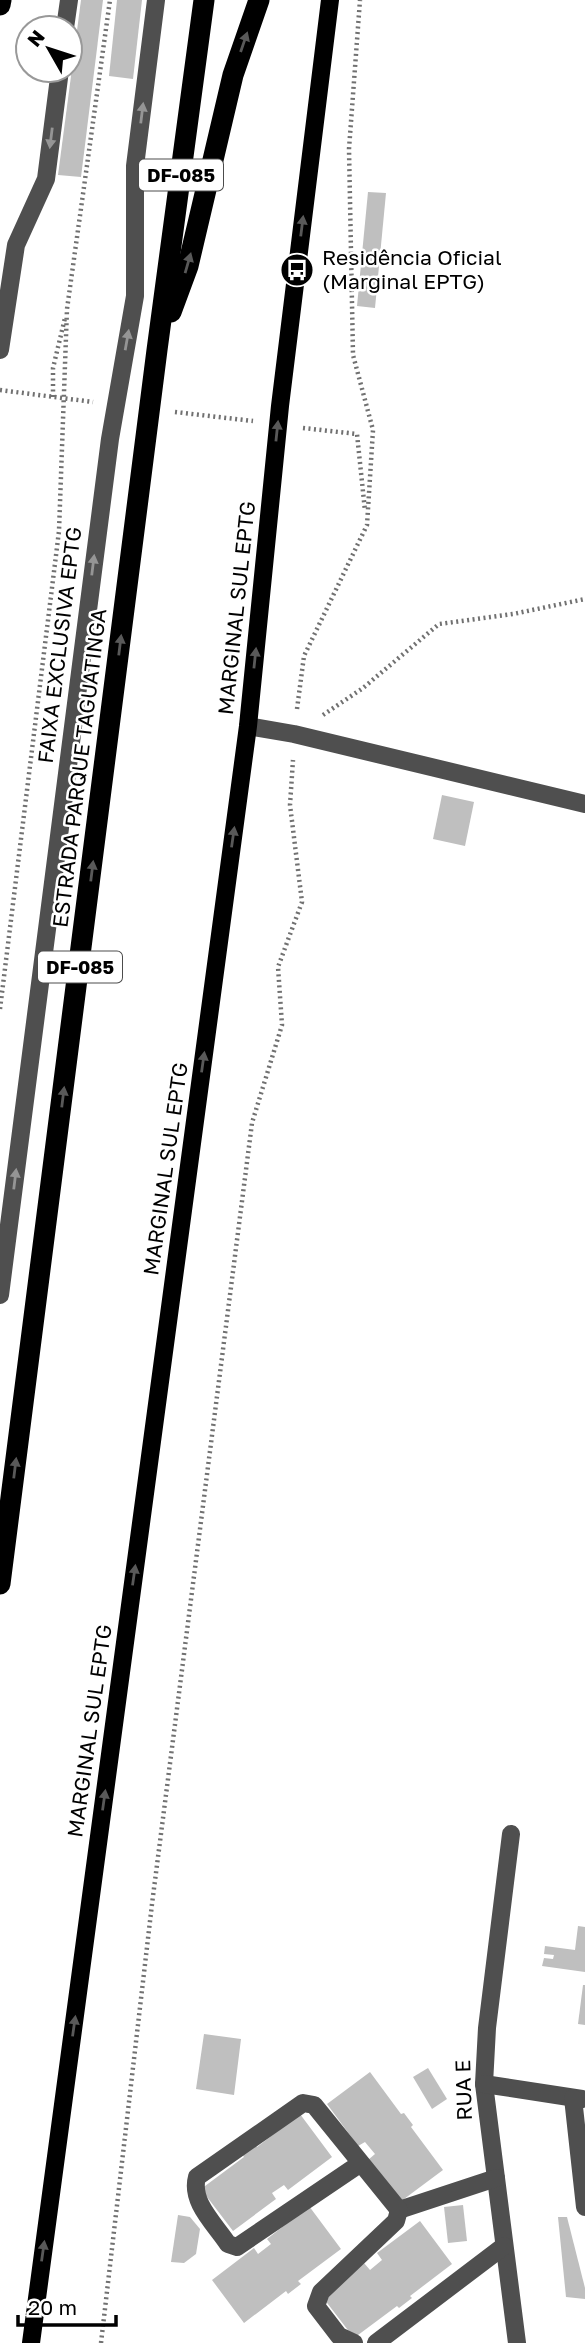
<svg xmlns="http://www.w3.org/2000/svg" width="585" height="2343" font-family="'Golos Text',sans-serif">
  <rect width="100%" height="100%" fill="#fff"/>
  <g fill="#bfbfbf">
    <polygon points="81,0 103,0 81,177 58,175"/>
    <polygon points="117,0 142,0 133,79 109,76"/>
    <polygon points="368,192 386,193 375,308 357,306"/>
    <polygon points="442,795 474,802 465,846 433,839"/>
    <polygon points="578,1926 585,1927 585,1972 542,1966 544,1958 553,1959 554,1955 544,1954 545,1946 575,1950"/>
    <polygon points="583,1985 585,1985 585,2025 578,2024"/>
    <polygon points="204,2034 241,2039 234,2095 196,2089"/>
    <polygon points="428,2068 447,2099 432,2109 413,2077"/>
    <polygon points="370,2072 401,2114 404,2113 413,2125 411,2127 443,2170 400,2202 368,2160 375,2154 365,2142 358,2146 327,2104"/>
    <polygon points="300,2114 332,2157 288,2190 284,2185 272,2193 276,2199 233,2231 201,2189 244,2157 242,2154 255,2144 257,2147"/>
    <polygon points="463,2205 467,2241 448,2243 444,2207"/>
    <polygon points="309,2206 341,2249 298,2281 301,2284 288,2294 286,2291 244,2323 212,2280 254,2248 258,2254 271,2244 267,2239"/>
    <polygon points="178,2215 190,2217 200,2229 196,2254 184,2263 171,2262"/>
    <polygon points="558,2217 567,2217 585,2288 585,2299 566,2297"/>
    <polygon points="420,2221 452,2264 410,2296 412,2298 399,2308 397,2306 354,2338 321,2295 364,2263 370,2270 382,2260 377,2253"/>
  </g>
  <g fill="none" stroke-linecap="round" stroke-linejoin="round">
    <g stroke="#717171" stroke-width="4.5" stroke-dasharray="2 3.5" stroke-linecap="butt">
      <polyline points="0,390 93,402"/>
      <polyline points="53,397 53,368 65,318"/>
      <polyline points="175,412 253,421"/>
      <polyline points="303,428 357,434 365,511"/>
      <polyline points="297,709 304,656 367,525 373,430 353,355 349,149 360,0"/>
      <polyline points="323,715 363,688 439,624 513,614 585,599"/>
      <polyline points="0,1009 59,531 67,309 110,0"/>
      <polyline points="101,2343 152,1904 252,1123 282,1025 278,967 302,902 290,805 293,760"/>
    </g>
    <g stroke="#4f4f4f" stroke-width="18">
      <polyline points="65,28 69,0"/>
      <polyline points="0,350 16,245 46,179 60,70"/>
      <polyline points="248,726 294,734 585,804"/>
      <polyline points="0,1295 110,439 135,296 135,166 156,0"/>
      <polyline points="511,1834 487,2028 484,2084 517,2343"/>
      <polyline points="484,2084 582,2099"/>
      <polyline points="573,2098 585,2207"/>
      <polyline points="399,2210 496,2178"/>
      <path d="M354,2343L339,2336L316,2306L321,2292L396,2221L399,2210L314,2105L303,2103L197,2177C190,2202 215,2224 228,2244L237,2247L361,2163"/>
      <polyline points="376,2343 504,2246"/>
    </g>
    <polyline stroke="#000" stroke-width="18" points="31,2343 248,726 280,406 330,0"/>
    <g stroke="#000" stroke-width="21">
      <polyline points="0,5 1,0"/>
      <polyline points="171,312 188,266 233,75 259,0"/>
      <polyline points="0,1584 157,350 204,0"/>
    </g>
  </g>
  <defs><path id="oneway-solid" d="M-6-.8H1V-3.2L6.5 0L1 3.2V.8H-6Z" transform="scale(1.75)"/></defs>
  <g fill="#595959">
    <use href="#oneway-solid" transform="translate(244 42) rotate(-71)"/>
    <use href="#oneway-solid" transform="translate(302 226) rotate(-83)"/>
    <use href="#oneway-solid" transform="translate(188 263) rotate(-74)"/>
    <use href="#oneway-solid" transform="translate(277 431) rotate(-84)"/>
    <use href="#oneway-solid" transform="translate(120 645) rotate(-83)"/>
    <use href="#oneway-solid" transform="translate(255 658) rotate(-84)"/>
    <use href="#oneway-solid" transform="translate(233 837) rotate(-82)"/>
    <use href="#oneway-solid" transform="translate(92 871) rotate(-83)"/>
    <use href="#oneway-solid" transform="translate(203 1062) rotate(-82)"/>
    <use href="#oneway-solid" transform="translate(63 1097) rotate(-83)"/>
    <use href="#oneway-solid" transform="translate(15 1468) rotate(-83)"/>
    <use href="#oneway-solid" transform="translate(134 1575) rotate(-82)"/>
    <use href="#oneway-solid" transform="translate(104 1800) rotate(-82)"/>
    <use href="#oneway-solid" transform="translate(74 2026) rotate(-82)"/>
    <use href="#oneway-solid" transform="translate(43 2251) rotate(-82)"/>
  </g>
  <g fill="#959595">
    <use href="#oneway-solid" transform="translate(142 113) rotate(-83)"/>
    <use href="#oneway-solid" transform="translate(51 138) rotate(97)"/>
    <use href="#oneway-solid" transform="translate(127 340) rotate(-80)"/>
    <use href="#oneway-solid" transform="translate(93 565) rotate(-83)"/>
    <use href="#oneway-solid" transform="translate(15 1179) rotate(-83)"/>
  </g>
  <defs>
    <symbol id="bus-disc" viewBox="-11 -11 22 22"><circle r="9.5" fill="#000" stroke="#fff"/><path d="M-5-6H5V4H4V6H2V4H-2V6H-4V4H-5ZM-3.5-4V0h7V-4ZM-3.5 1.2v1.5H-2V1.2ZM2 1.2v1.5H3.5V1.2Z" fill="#fff"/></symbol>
  </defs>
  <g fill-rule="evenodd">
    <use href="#bus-disc" x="278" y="251" width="38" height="38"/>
  </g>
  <g text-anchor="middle" stroke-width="5" stroke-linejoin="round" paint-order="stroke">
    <g fill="#fff" stroke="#4c4c4c" stroke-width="2">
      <rect x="139" y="159.5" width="84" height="31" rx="5"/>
      <rect x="38" y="951.5" width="84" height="31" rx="5"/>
    </g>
    <g font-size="19" font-weight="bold" fill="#000">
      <text x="181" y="182">DF-085</text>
      <text x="80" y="974">DF-085</text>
    </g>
    <g font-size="21" fill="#000" stroke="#fff" text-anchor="start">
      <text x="322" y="265">Residência Oficial<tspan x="322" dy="24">(Marginal EPTG)</tspan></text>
    </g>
    <g font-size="21" fill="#000" stroke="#fff">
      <text transform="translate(237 608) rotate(-84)" y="7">MARGINAL SUL EPTG</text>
      <text transform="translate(60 645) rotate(-83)" y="7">FAIXA EXCLUSIVA EPTG</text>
      <text transform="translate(80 768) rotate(-83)" y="7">ESTRADA PARQUE TAGUATINGA</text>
      <text transform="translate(166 1169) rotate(-82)" y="7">MARGINAL SUL EPTG</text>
      <text transform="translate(90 1731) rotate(-82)" y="7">MARGINAL SUL EPTG</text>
      <text transform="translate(464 2090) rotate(-92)" y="7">RUA E</text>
    </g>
  </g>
  <g transform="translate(49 49) rotate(309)"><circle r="33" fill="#ffffff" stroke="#999999" stroke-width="2"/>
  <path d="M0-5L12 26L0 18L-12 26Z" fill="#000000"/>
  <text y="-10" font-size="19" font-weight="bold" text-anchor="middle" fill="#000000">N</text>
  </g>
  <path d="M18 2315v10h98v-10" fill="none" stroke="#000000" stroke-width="3.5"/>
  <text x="28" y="2315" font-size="21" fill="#000000" stroke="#ffffff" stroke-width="5" paint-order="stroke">20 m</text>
</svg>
